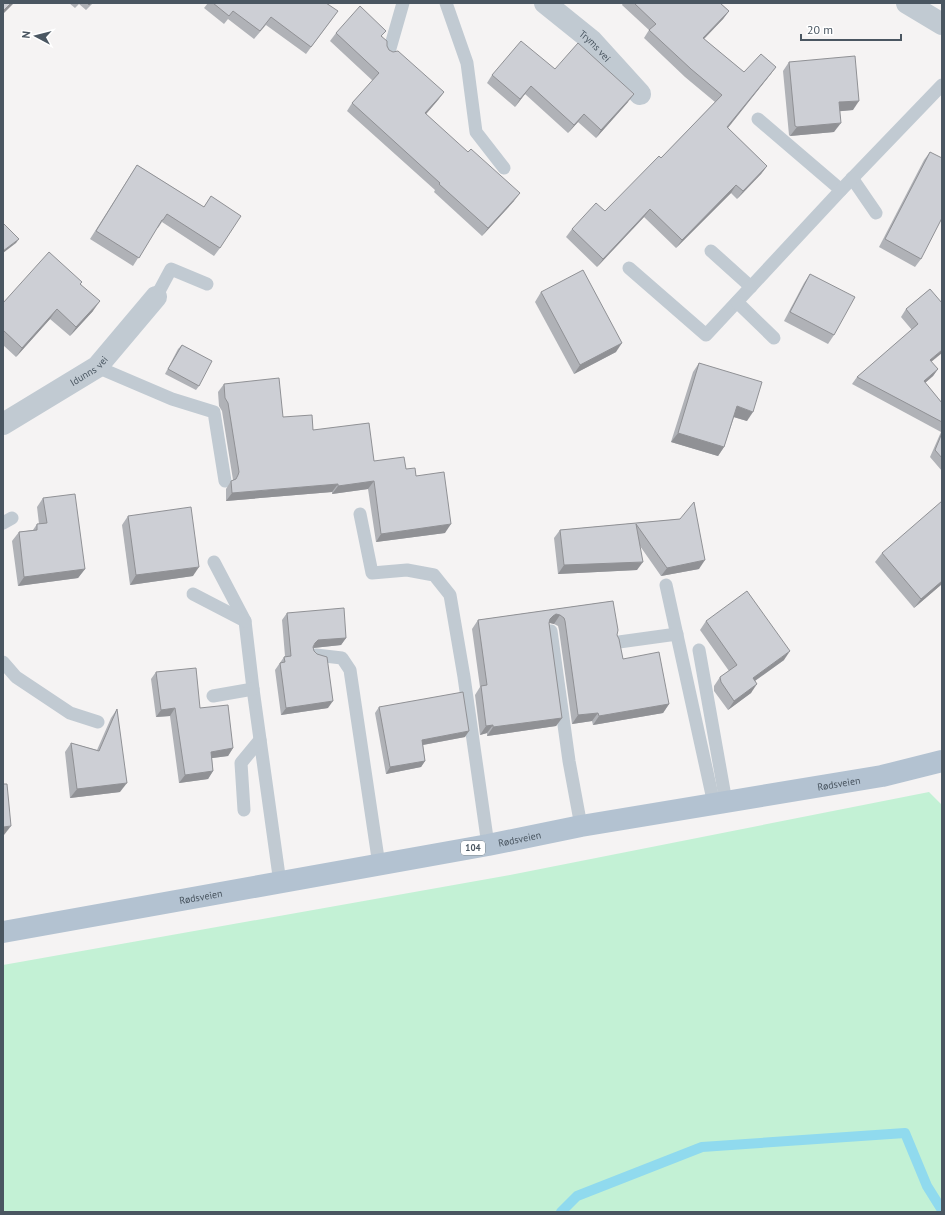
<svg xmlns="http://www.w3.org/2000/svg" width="945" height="1215" font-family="'PT Sans',sans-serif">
  <rect width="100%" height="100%" fill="#f5f3f3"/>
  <polygon fill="#c3f1d5" points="929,792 942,805 942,1212 3,1212 3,965 510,875"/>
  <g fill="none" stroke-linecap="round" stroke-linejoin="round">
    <polyline stroke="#90daee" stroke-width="10" points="561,1212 577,1196 702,1147 905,1133 927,1186 942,1210"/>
    <g stroke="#c1cad2" stroke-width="13">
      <polyline points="446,3 467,63 476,132 504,168"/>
      <polyline points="389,52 403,3"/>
      <polyline points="758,119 841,190"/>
      <polyline points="852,178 876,213"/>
      <polyline points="711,251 751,287"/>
      <polyline points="629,268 706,335 841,190 942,85"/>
      <polyline points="156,297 171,269 207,284"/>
      <polyline points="737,302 774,338"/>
      <polyline points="97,367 172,399 214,412 225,481"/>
      <polyline points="360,514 372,573 407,570 434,575 450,595 464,677 488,845"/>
      <polyline points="3,523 12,518"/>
      <polyline points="214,562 245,621 253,689 280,883"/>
      <polyline points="666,585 714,804"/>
      <polyline points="193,594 245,621"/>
      <polyline points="551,631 569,761 581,826"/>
      <polyline points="619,642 677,634"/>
      <polyline points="699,650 726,802"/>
      <polyline points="316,655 342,658 350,670 379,865"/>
      <polyline points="3,662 16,677 70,713 98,722"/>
      <polyline points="213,696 253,689"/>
      <polyline points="244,810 241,763 260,740"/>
    </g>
    <g stroke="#c1cad2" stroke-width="22">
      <path id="s1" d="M545,3L591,40L640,94"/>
      <polyline points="907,3 942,24"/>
      <path id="s2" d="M3,424L97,367L156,297"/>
    </g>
    <path stroke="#b3c2d1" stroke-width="22" id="s3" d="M3,932L488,845L581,826L882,776L942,761"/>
  </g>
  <g fill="#b0b2b7">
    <polygon points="69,3 93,3 86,10 79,4 75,8"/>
    <polygon points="208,3 326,3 332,19 306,54 266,25 254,39 228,19 224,24 204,8"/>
    <polygon points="623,3 720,3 729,11 723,19 704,39 744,72 776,67 770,75 728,128 767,166 761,174 737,199 731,193 676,248 644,217 597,267 566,237 572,229 605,211 661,158 715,102 685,77 644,38 649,30 622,5"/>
    <polygon points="336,33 382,36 389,50 444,92 438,100 426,114 514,201 482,236 434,192 435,190 347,111 352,103 373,81 330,41"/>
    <polygon points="789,62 853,110 839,111 834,132 790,136 789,135 783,71"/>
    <polygon points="555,69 628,102 596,138 578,122 568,133 525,94 515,107 487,83 492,75"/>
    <polygon points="930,152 921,259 915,267 879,247 924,160"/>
    <polygon points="137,165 204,207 211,196 220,248 214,256 162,222 158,228 157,228 133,266 90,239"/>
    <polygon points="810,274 834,335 828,344 784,321 804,283"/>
    <polygon points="81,284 93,311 70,336 50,319 16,357 3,345 3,303"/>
    <polygon points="930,289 931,362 938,369 933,376 925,383 942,403 942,471 930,457 941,432 852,384 857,377 912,330 901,317 906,309"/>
    <polygon points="541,292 616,352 574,374 535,302"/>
    <polygon points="182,345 199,386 196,390 165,374 178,349"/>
    <polygon points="699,363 747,421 734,417 724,447 718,456 671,442 693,372"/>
    <polygon points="224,384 283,417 313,430 374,461 406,469 416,476 445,533 376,542 368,489 332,494 332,492 226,501 226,489 231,481 233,480 222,411 219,406 218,392"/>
    <polygon points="43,498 85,569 78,578 18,586 12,541 19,532 33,530 37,524 39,524 37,507"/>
    <polygon points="128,516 193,576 130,585 122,525"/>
    <polygon points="680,519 699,569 661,576 640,546 637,570 558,574 554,538 560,530"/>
    <polygon points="882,553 942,584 914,608 875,562"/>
    <polygon points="613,601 617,635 623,659 669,704 663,713 593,725 592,721 572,724 559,630 558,626 554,624 550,623 549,623 562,718 556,726 487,736 487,733 480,735 475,695 480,687 472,629 478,620"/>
    <polygon points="287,613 346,638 341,645 313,648 328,708 281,715 275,670 284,657 285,656 282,620"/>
    <polygon points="706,621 784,660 755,681 751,693 728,710 714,691 714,686 720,677 729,671 700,630"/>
    <polygon points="156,672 200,708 233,748 228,756 212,758 213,771 208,779 179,783 170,716 156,717 151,679"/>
    <polygon points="379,707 465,737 423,745 425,761 421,767 386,774 375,713"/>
    <polygon points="117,709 120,792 70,798 65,752 71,743 97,750 111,718"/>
  </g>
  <g fill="#909195">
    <polygon points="11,3 14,3 3,14 3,12 4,10"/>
    <polygon points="729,11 723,19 697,46 703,38"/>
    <polygon points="776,67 770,75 722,135 727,127"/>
    <polygon points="531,86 525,94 515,107 520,99"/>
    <polygon points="444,92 438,100 420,121 425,113"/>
    <polygon points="634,94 628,102 596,138 601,130"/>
    <polygon points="859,101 853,110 832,112 839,102"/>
    <polygon points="584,114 578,122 568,133 574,125"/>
    <polygon points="841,123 834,132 790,136 797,127"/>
    <polygon points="767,166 761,174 737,199 743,191"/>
    <polygon points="736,185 731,193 676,248 682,240"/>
    <polygon points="520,193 514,201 482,236 488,228"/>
    <polygon points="650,209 644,217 597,267 603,259"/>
    <polygon points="19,239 16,243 3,253 3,251"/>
    <polygon points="100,301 93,311 70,336 76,327"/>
    <polygon points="57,309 50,319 16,357 22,348"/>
    <polygon points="622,343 616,352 574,374 580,365"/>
    <polygon points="942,350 942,353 925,367 930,360"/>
    <polygon points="938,369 933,376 919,388 924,381"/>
    <polygon points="737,406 753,412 747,421 730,416"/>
    <polygon points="678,433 724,447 718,456 671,442"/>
    <polygon points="374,481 368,489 332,494 338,486"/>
    <polygon points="338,484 332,492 226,501 232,493"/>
    <polygon points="451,524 445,533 376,542 381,534"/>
    <polygon points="705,560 699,569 661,576 667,568"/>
    <polygon points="643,562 637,570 558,574 564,565"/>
    <polygon points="199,567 193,576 130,585 136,575"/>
    <polygon points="85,569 78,578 18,586 24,577"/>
    <polygon points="942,581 942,584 914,608 921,599"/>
    <polygon points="556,614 560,615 554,624 550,623 546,624 553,616"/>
    <polygon points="346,638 341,645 313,648 315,643 318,640"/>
    <polygon points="790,651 784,660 746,687 753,678"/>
    <polygon points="757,684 751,693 728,710 734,701"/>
    <polygon points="333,701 328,708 281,715 286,708"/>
    <polygon points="669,704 663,713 593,725 599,716"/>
    <polygon points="175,708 170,716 156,717 161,710"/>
    <polygon points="598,713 592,721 572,724 578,715"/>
    <polygon points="562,718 556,726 487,736 493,727"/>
    <polygon points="493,725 487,733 480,735 486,726"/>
    <polygon points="469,731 465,737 417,746 422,740"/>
    <polygon points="233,748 228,756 205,759 211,752"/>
    <polygon points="425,761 421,767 386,774 390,767"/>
    <polygon points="213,771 208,779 179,783 185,775"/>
    <polygon points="127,783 120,792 70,798 77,789"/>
    <polygon points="11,826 4,835 3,835 3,827"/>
  </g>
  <g fill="#cdcfd5" stroke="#909195">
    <polygon points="3,3 11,3 4,10 3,9"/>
    <polygon points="87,3 91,3 89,5"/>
    <polygon points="213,3 326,3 338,11 311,47 271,17 260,31 233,11 229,16"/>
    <polygon points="634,3 720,3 729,11 703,38 744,72 761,54 776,67 727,127 767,166 743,191 736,185 682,240 650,209 603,259 572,229 596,203 605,211 659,156 661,158 722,95 691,69 649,30 656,24"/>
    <polygon points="360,6 386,31 381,36 387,41 387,46 389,50 393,52 398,51 444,92 425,113 468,152 471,149 520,193 488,228 439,184 440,183 352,103 379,73 336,33"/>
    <polygon points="521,41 555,69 578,43 634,94 601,130 584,114 574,125 531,86 520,99 492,75"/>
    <polygon points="855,56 859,101 839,102 841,123 797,127 795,126 789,62"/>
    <polygon points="930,152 942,158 942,218 921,259 885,239"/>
    <polygon points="137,165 204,207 211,196 241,216 220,248 167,214 163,220 162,220 139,258 96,231"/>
    <polygon points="3,223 19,239 3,251"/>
    <polygon points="49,252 82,282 80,284 100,301 76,327 57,309 22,348 3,330 3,303"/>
    <polygon points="583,270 622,343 580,365 541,292"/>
    <polygon points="810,274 855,297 834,335 790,312"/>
    <polygon points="930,289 942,303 942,350 930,360 938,369 924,381 942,403 942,422 857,377 918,324 906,309"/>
    <polygon points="182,345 212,361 199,386 168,369"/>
    <polygon points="699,363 762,382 753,412 737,406 724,447 678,433"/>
    <polygon points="279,378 283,417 312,415 313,430 369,423 374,461 404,457 406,469 415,468 416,476 444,472 451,524 381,534 374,481 338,486 338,484 232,493 231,481 236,479 238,475 239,472 228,403 225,398 224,384"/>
    <polygon points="942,433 942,458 935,450"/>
    <polygon points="75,494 85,569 24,577 19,532 37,530 37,524 47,523 43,498"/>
    <polygon points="942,501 942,581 921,599 882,553"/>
    <polygon points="694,502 705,560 667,568 636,524 643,562 564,565 560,530 680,519"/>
    <polygon points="191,507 199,567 136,575 128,516"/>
    <polygon points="747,591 790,651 753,678 757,684 734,701 721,682 720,677 737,665 706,621"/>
    <polygon points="613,601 618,630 617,635 619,639 623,659 659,652 669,704 599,716 598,713 578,715 565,621 564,618 560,615 556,614 553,616 550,619 549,623 562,718 493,727 493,725 486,726 481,686 487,685 478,620"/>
    <polygon points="344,608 346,638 318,640 315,643 313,647 314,651 317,654 327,657 333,701 286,708 280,663 285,662 284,657 291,656 287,613"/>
    <polygon points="196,668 200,708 228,705 233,748 211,752 213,771 185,775 175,708 161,710 156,672"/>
    <polygon points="463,692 469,731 422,740 425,761 390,767 379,707"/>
    <polygon points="117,709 127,783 77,789 71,743 99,751"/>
    <polygon points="3,784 7,784 11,826 3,827"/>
  </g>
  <g text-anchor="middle" stroke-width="3.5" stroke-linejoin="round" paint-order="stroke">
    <rect fill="#fff" stroke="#808990" stroke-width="1" x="461" y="841" width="24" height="14" rx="3"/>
    <g font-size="9" font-weight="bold" fill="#4a5661">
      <text x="473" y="851">104</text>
    </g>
    <g font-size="10" fill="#4a5661" stroke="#fff">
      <text dy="4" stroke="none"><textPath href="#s1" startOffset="66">Tryms vei</textPath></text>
      <text dy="4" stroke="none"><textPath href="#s2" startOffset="101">Idunns vei</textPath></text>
      <text dy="4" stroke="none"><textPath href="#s3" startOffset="849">Rødsveien</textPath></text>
      <text dy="4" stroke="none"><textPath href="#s3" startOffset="525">Rødsveien</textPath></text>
      <text dy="4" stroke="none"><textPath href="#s3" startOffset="201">Rødsveien</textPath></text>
    </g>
  </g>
  <rect width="945" height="1215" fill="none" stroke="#4a5661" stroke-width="8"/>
  <g transform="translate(36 36) rotate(277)" stroke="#ffffff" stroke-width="3" paint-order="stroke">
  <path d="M0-3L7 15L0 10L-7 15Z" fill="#4a5661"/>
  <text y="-6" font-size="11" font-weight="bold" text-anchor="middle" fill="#4a5661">N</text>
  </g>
  <path d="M801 34v6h100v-6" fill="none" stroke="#4a5661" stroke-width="2"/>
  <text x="807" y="34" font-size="12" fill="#4a5661" stroke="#ffffff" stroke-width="3" paint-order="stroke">20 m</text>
</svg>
